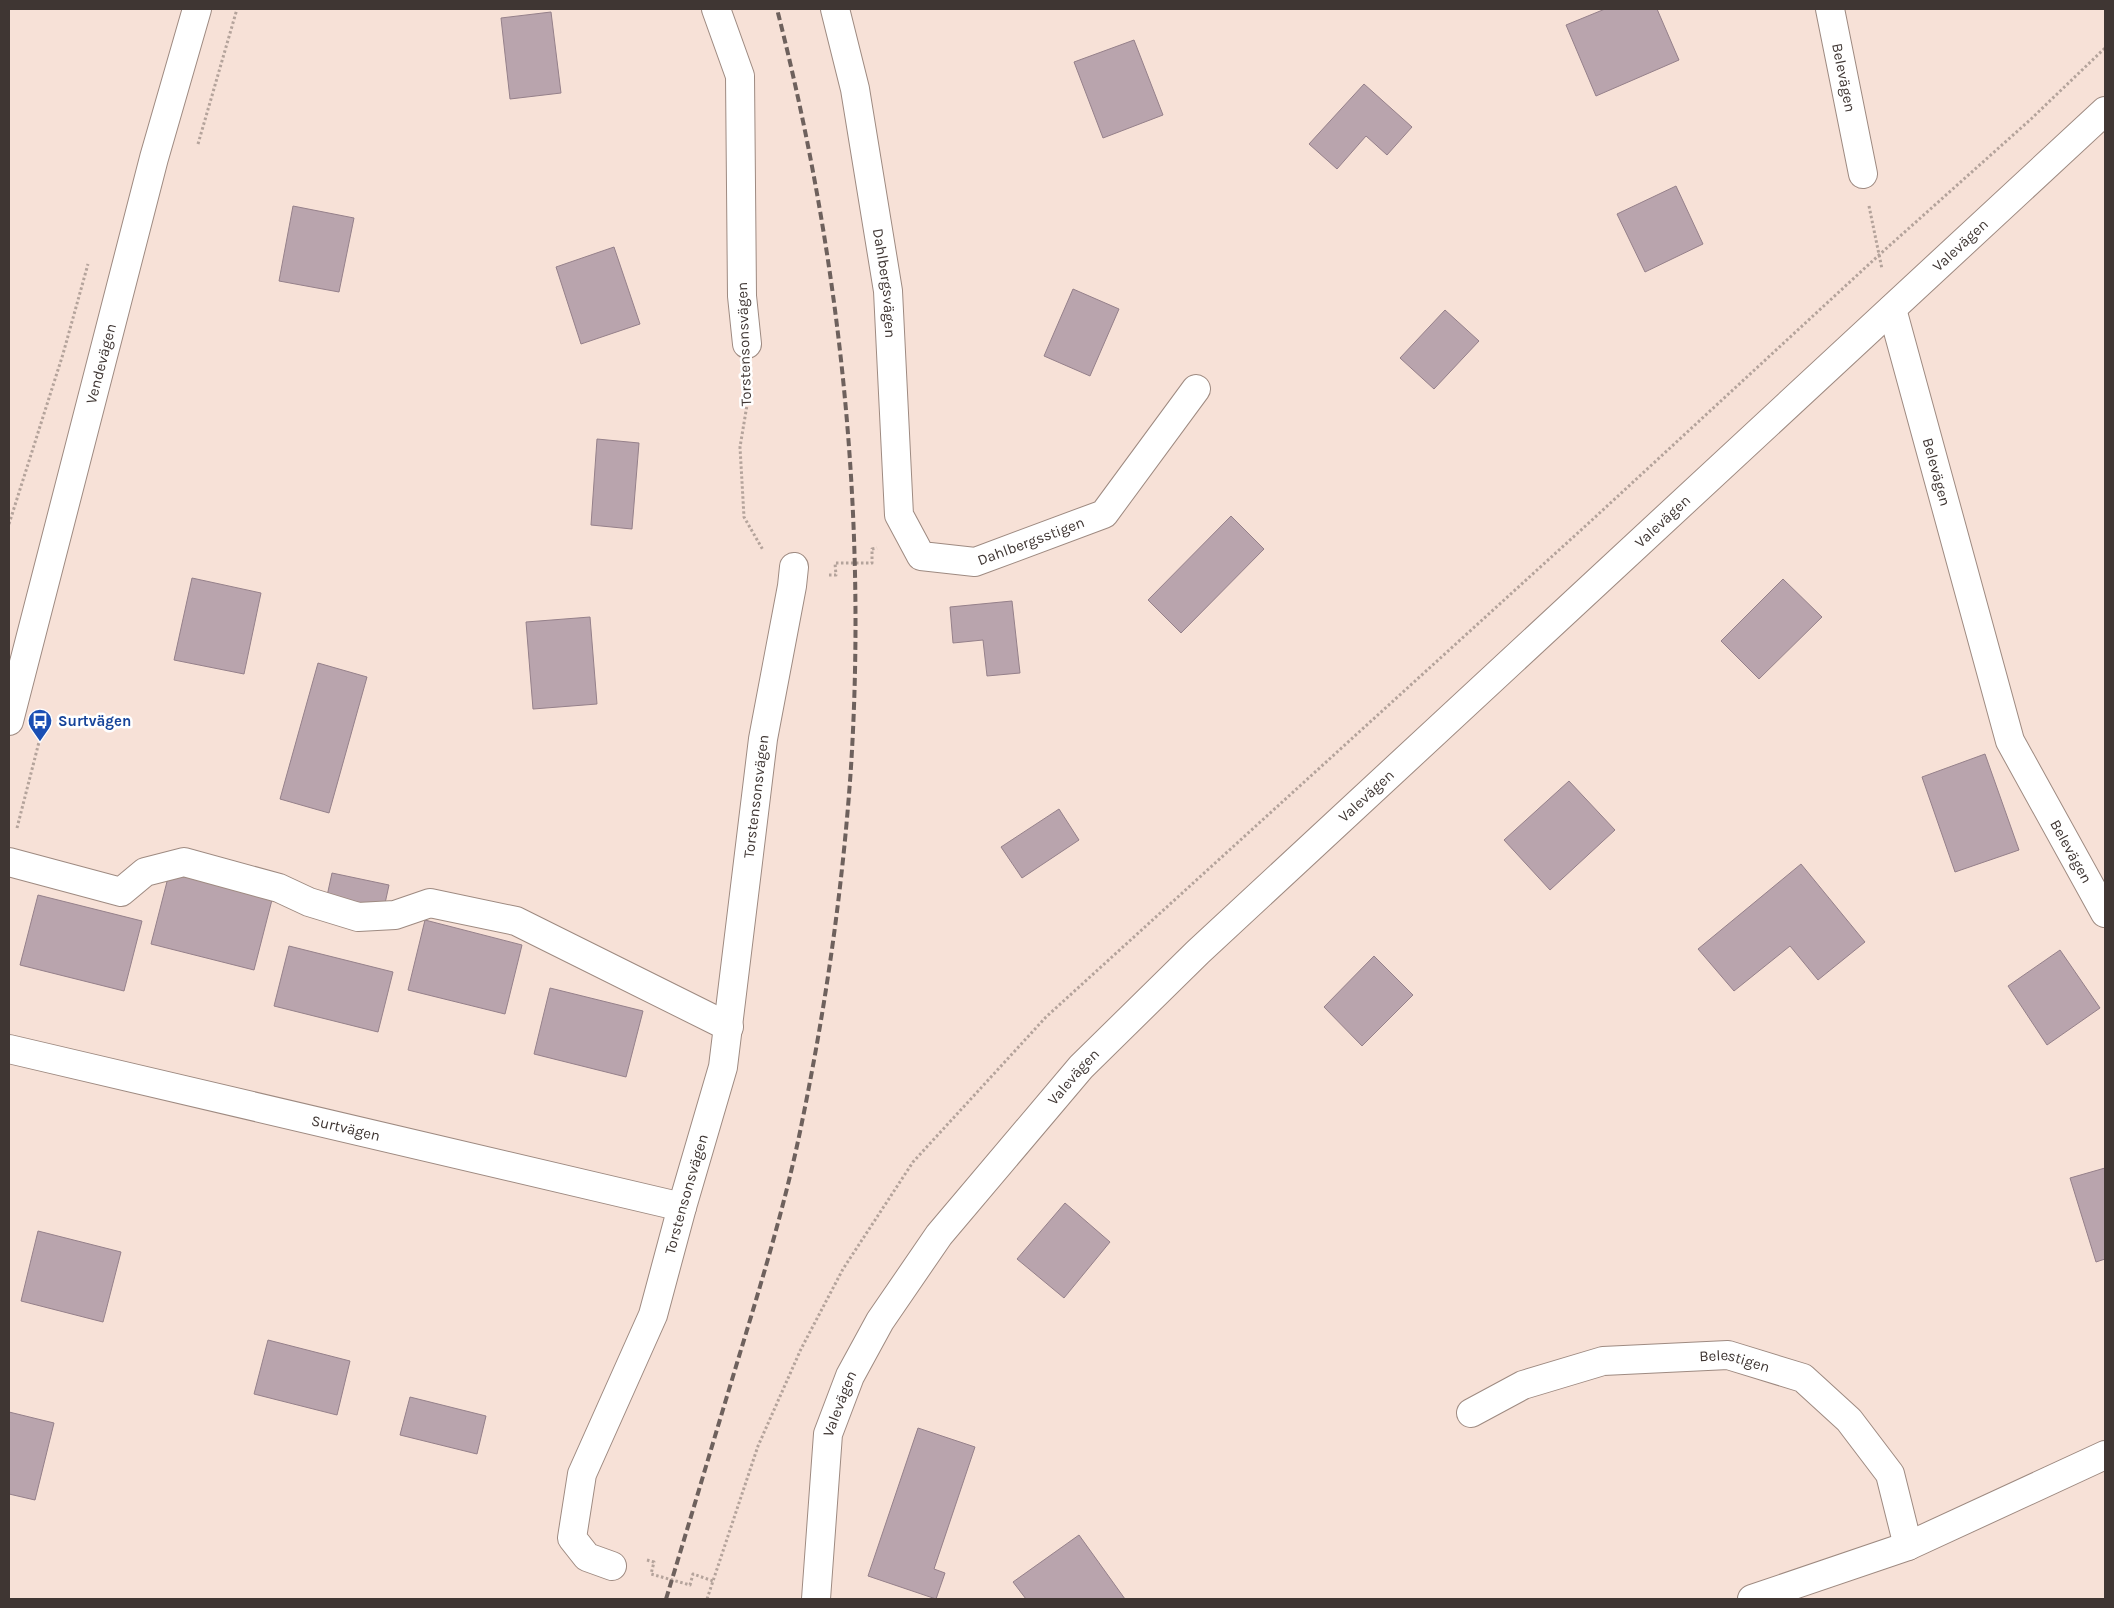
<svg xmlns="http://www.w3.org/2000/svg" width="2114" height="1608" font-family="Karla,sans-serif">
  <rect width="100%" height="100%" fill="#f7e1d7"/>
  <g fill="#b9a4ad" stroke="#95808a">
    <polygon points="1605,9 1657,9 1679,60 1596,96 1566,25"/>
    <polygon points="551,12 561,93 510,99 501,18"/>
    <polygon points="1134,40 1163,115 1103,138 1074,62"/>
    <polygon points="1364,84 1412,127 1387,155 1366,136 1337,169 1309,144"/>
    <polygon points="1676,186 1703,244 1645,272 1617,214"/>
    <polygon points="293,206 354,218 339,292 279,281"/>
    <polygon points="614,247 640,324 581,344 556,267"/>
    <polygon points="1073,289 1119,309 1090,376 1044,356"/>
    <polygon points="1445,310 1479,341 1434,389 1400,358"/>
    <polygon points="597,439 639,443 632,529 591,525"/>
    <polygon points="1231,516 1264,549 1181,633 1148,600"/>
    <polygon points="192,578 261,593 244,674 174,660"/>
    <polygon points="1783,579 1822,617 1759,679 1721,641"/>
    <polygon points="1012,601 1020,673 987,676 983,640 953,643 950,607"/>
    <polygon points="590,617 597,704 533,709 526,622"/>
    <polygon points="318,663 367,677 329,813 280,799"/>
    <polygon points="1985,754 2019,850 1955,872 1922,777"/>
    <polygon points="1569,781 1615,830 1550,890 1504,840"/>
    <polygon points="1059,809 1079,840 1022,878 1001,847"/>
    <polygon points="1801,864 1865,942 1818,980 1790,946 1734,991 1698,949"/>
    <polygon points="171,866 274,892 254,970 151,944"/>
    <polygon points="332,873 389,885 384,908 327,896"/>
    <polygon points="38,895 142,921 124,991 20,965"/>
    <polygon points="425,920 522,945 505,1014 408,990"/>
    <polygon points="289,946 393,972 378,1032 274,1006"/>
    <polygon points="2060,950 2100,1008 2047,1045 2008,986"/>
    <polygon points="1374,956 1413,995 1362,1046 1324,1007"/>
    <polygon points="550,988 643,1011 626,1077 534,1054"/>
    <polygon points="2105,1168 2105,1259 2096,1262 2070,1178"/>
    <polygon points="1065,1203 1110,1242 1064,1298 1017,1259"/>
    <polygon points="38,1231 121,1252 103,1322 21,1301"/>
    <polygon points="268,1340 350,1361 337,1415 254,1394"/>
    <polygon points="410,1397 486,1416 477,1454 400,1435"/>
    <polygon points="9,1412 54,1423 35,1500 9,1494"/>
    <polygon points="918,1428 975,1447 934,1569 945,1573 936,1599 868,1576"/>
    <polygon points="1079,1535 1125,1599 1026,1599 1013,1582"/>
  </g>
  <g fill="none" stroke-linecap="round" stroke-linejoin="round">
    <defs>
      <g id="minor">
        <polyline points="716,9 740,76 742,296 747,344"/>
        <path id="s1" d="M835,9L855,89L888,291L899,515L921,556L975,562L1104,514L1196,389"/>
        <path id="s2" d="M1830,9L1863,174"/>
        <path id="s3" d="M1892,309L2010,741L2105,913"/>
        <path id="s4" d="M9,721L154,158L197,9"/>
        <polyline points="9,862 121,892 145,872 184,862 279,888 309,902 358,917 395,915 430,903 516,921 729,1027"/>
        <path id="s5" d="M9,1049L682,1207"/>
        <path id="s6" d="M1471,1413L1523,1385L1603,1361L1728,1355L1803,1378L1849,1420L1890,1474L1908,1546"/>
        <path id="s7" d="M612,1566L587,1557L572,1538L582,1474L653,1315L682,1207L723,1067L763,739L792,586L794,567"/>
        <path id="s8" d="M816,1599L828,1434L850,1376L880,1321L939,1235L1081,1067L1198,952L2105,111"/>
        <polyline points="1752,1599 1908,1546 2105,1455"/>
      </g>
    </defs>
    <use href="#minor" stroke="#9e8a81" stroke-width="30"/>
    <g stroke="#b4a39b" stroke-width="3" stroke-dasharray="2.5 2.5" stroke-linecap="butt">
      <polyline points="198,144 237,9"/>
      <polyline points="1869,206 1882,269"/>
      <polyline points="748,377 748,399 740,447 744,517 763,550"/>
      <polyline points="9,524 63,354 88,264"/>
      <polyline points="829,575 836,575 835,563 872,563 872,549 877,548"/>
      <polyline points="17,828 39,742"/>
      <polyline points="647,1560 654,1562 651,1574 690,1585 693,1574 713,1581"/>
      <polyline points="707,1599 758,1446 801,1349 843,1269 913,1162 1046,1017 1592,520 1879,255 2031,119 2105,48"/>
    </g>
    <use href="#minor" stroke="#fff" stroke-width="28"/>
    <path stroke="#6e615d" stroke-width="4" stroke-dasharray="8 4" stroke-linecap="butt" d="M666,1599C689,1524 711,1449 734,1373C759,1290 785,1207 802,1122C826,1005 843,886 851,767C867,512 840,256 777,9"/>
  </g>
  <defs>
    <symbol id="bus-pin" viewBox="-11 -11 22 30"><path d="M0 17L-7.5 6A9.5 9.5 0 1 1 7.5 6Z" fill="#1a4fb4" stroke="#fff"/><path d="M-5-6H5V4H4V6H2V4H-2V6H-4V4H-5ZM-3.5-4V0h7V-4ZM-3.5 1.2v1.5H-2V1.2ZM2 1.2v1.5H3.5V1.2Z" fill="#fff"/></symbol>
  </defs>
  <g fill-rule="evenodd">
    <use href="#bus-pin" x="26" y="707" width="28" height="38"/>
  </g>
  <g text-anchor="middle" stroke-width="5" stroke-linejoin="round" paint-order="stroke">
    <g font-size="15" fill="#3f3633" stroke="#fff">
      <text dy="5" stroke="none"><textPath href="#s2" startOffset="70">Belevägen</textPath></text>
      <text dy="5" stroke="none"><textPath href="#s8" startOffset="1818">Valevägen</textPath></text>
      <text dy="5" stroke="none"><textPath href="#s1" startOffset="279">Dahlbergsvägen</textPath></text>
      <text transform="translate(744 344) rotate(-92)" y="5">Torstensonsvägen</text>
      <text dy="5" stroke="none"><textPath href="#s4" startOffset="369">Vendevägen</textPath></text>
      <text dy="5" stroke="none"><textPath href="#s3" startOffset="169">Belevägen</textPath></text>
      <text dy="5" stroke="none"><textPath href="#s8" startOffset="1412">Valevägen</textPath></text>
      <text dy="5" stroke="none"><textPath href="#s1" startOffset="672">Dahlbergsstigen</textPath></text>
      <text dy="5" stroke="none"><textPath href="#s7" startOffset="820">Torstensonsvägen</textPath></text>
      <text dy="5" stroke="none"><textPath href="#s8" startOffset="1008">Valevägen</textPath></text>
      <text dy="5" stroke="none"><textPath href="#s3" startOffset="574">Belevägen</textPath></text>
      <text dy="5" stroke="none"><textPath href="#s8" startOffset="602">Valevägen</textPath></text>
      <text dy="5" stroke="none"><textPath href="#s5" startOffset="346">Surtvägen</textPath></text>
      <text dy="5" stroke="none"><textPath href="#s7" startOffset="415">Torstensonsvägen</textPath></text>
      <text dy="5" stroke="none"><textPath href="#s6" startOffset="275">Belestigen</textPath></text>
      <text dy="5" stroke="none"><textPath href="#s8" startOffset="198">Valevägen</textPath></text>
    </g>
    <g font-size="15" font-weight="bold" fill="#164399" stroke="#fff" text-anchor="start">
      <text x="58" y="726">Surtvägen</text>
    </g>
  </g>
  <rect width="2114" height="1608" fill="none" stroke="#3f3633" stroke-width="20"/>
</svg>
